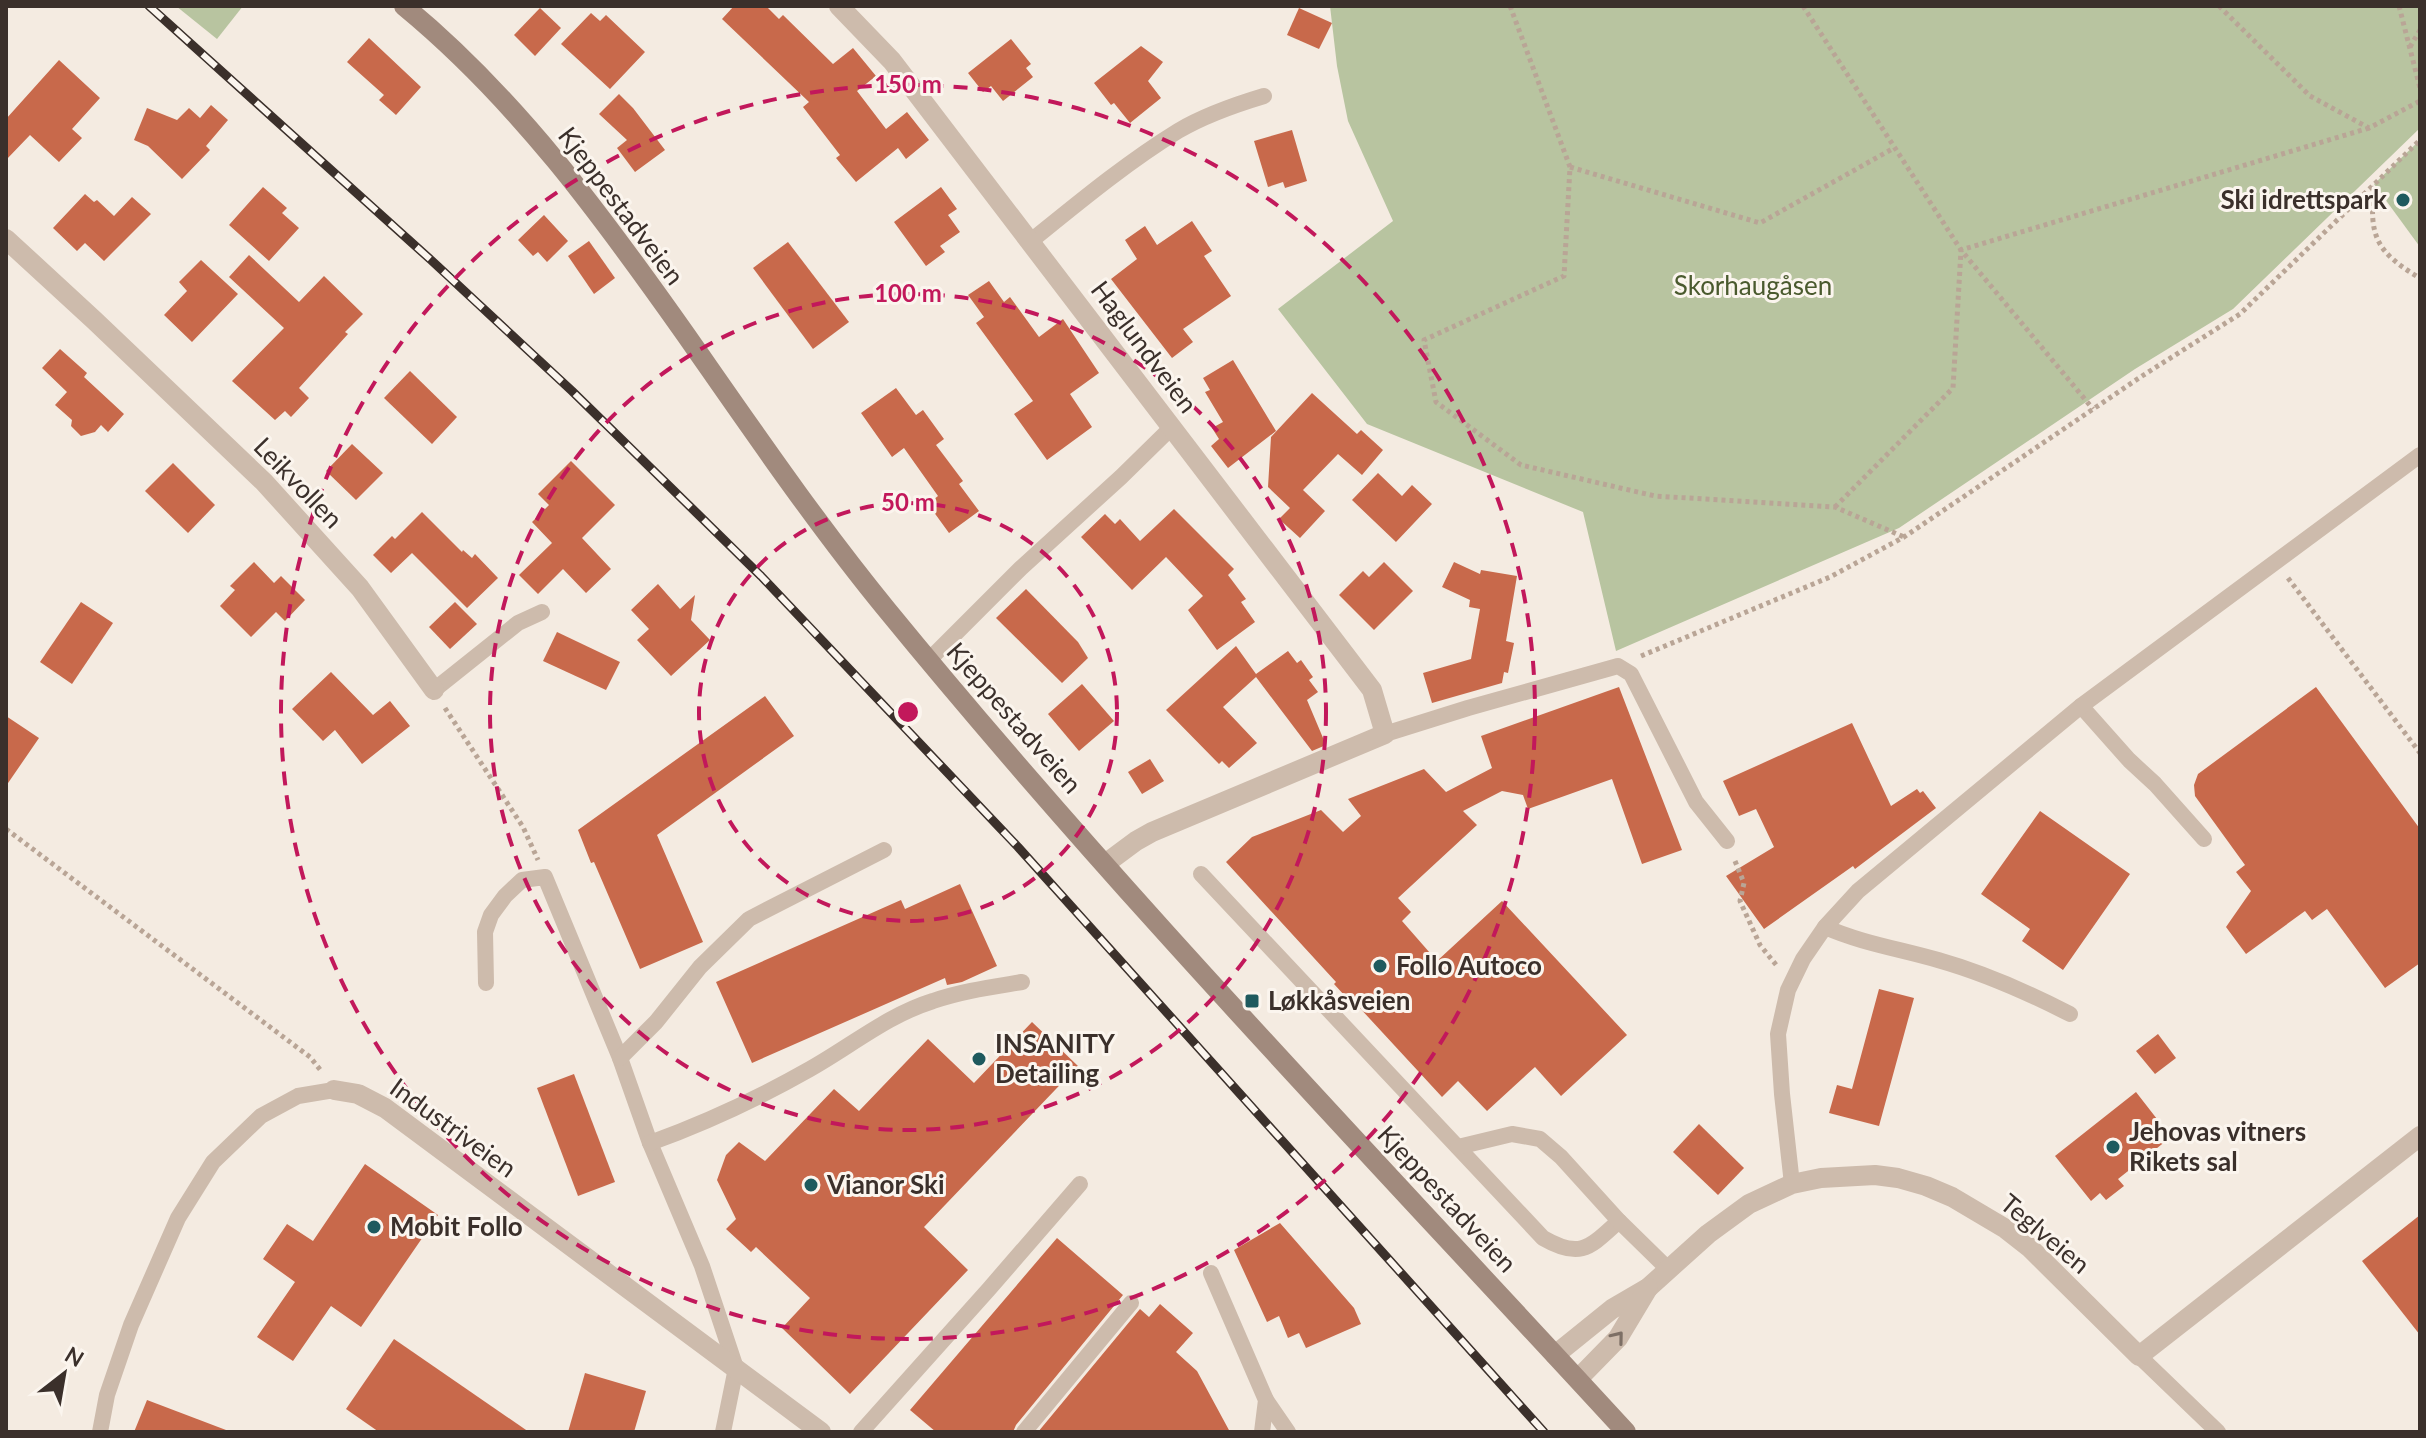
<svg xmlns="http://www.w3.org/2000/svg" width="2426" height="1438" font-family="Lato,sans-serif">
  <rect width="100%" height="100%" fill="#f4ebe1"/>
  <g fill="#b8c4a0">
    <polygon points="176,6 243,6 217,39"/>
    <polygon points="1330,6 2420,6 2420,128 2233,309 2135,369 1899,528 1616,651 1583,512 1367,424 1278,309 1393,221 1348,121 1337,66"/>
    <polygon points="2420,140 2420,247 2374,184"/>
  </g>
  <g fill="#c8694b">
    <polygon points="734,6 766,6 779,19 783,15 833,64 853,48 876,76 857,91 886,129 907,112 929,140 906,159 898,148 856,182 836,158 840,155 803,107 809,102 722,19"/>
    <polygon points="540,8 561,28 535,56 514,35"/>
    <polygon points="1299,8 1332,23 1319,49 1287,35"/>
    <polygon points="591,13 600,21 606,15 645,52 610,89 561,44"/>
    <polygon points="369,38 421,87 396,115 379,100 384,95 347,62"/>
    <polygon points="1011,39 1031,64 1026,68 1033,77 1003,101 991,86 983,92 968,73"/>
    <polygon points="1141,46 1163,62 1148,81 1161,98 1130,123 1114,103 1111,105 1094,83"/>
    <polygon points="59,60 100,98 72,129 82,138 59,162 30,135 6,160 6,119"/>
    <polygon points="619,94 633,108 665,150 635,172 617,148 627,140 599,114"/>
    <polygon points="211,105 228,120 206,146 210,150 182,179 148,146 134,140 147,108 177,120 189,108 200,118"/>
    <polygon points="1292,130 1307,181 1285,188 1283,182 1268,187 1254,141"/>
    <polygon points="263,187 287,208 282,213 299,228 269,261 229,225"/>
    <polygon points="941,187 957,209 948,215 960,232 940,246 945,252 926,266 894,222"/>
    <polygon points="85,194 94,202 97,200 114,216 132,197 151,214 104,261 85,243 77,251 53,228"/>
    <polygon points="544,215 568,241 547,262 538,252 533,256 518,240"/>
    <polygon points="1192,221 1212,251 1204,256 1231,296 1183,329 1193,342 1172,358 1111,279 1137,259 1125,240 1145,226 1157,245"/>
    <polygon points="589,241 615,278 594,294 568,256"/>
    <polygon points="788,242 849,322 813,349 753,268"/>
    <polygon points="249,255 299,302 324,276 363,314 345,332 348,334 299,388 309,398 291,417 285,411 275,420 232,381 284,328 229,277"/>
    <polygon points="201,260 238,294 192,342 164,315 187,291 179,282"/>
    <polygon points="989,281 1004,302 1010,297 1039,337 1063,319 1099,373 1070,394 1092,427 1047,460 1014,414 1033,401 976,323 984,317 968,295"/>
    <polygon points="60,349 87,373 84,377 124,414 108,432 101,425 95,432 81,436 71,426 72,420 55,405 67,392 42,368"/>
    <polygon points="1233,360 1276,431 1228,468 1211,446 1219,439 1212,428 1223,422 1205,392 1210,390 1203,378"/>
    <polygon points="410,371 457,417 432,444 384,398"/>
    <polygon points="896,388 916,415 923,410 944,439 936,445 963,481 959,484 979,511 949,533 928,504 938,496 904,448 892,457 861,413"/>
    <polygon points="1312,393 1357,434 1361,430 1383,450 1362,475 1338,454 1303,490 1325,511 1300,538 1279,519 1290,508 1268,487 1271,437"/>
    <polygon points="352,444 383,473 356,500 326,471"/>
    <polygon points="571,461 615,505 582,538 611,569 586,593 563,569 538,594 519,575 552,543 532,522 549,505 538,494"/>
    <polygon points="173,463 215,505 188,533 145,491"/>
    <polygon points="1378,473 1402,496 1412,485 1432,504 1396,542 1352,500"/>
    <polygon points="1174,509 1234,569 1228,575 1246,599 1241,602 1255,622 1217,650 1188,610 1203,596 1166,557 1132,590 1081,537 1105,514 1115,524 1120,519 1140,541"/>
    <polygon points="422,512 462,552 463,550 472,558 475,554 498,578 467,608 412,553 391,573 373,555 392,536 395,539"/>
    <polygon points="254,562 274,583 281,576 305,600 285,621 276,612 251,637 220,606 235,590 230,586"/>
    <polygon points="1384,562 1413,591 1374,630 1339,595 1363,571 1369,577"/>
    <polygon points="1454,562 1480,574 1481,570 1517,576 1506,641 1514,643 1508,673 1504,672 1502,683 1432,703 1423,673 1471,659 1480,609 1469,607 1470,600 1442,587"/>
    <polygon points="658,584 680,609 695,595 691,620 710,640 671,676 637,640 649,629 631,610"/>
    <polygon points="1026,589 1078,642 1088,658 1062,683 996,618"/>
    <polygon points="81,602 113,623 72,684 40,662"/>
    <polygon points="455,602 477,624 450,649 429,627"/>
    <polygon points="557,632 620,662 606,690 543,661"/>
    <polygon points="1236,646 1256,674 1288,651 1297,663 1301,660 1313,677 1309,680 1318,692 1307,700 1326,745 1312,751 1256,677 1223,707 1257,743 1229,768 1222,761 1219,764 1166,710"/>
    <polygon points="331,672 373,715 390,701 410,726 362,764 335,730 323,741 292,709"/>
    <polygon points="1082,684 1114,721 1079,751 1048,714"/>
    <polygon points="1619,687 1682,850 1642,864 1612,779 1528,809 1523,795 1502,791 1463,811 1477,825 1398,898 1411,912 1402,921 1437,961 1502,901 1627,1035 1561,1096 1535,1067 1487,1111 1458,1081 1442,1097 1358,1006 1356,1008 1334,984 1336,982 1226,862 1252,837 1321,810 1343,832 1361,816 1348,799 1424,769 1446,792 1492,768 1481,736"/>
    <polygon points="2316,687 2420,829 2420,963 2385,988 2327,909 2312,920 2305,911 2246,954 2226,927 2251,891 2236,872 2245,865 2195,796 2194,785 2198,774"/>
    <polygon points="765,696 794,736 657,835 703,942 640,969 594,862 591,863 578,830"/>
    <polygon points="6,716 39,738 6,786"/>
    <polygon points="1852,723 1891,806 1917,789 1920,793 1923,791 1936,808 1855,869 1853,866 1764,929 1726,876 1774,847 1756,809 1739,816 1723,781"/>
    <polygon points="1150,759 1164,781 1142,794 1128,772"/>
    <polygon points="2040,811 2130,874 2063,970 2022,941 2030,929 1981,894"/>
    <polygon points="960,884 997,966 962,982 947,985 945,978 752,1063 716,982 901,900 905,909"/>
    <polygon points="1879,989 1914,998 1879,1126 1829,1113 1837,1085 1852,1089"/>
    <polygon points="1032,1022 1078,1066 924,1227 968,1270 850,1394 782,1328 810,1298 756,1247 751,1252 726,1229 736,1219 717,1180 726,1155 739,1142 765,1161 834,1089 859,1111 928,1039 974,1083"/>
    <polygon points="2158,1034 2176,1058 2155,1074 2136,1051"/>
    <polygon points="574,1074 615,1182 578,1196 537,1088"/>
    <polygon points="2136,1092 2171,1137 2118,1179 2124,1186 2106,1200 2100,1193 2091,1201 2055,1156"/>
    <polygon points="1699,1124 1744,1168 1718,1195 1673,1152"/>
    <polygon points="365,1164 438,1215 361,1327 331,1306 293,1361 257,1337 295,1282 263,1259 287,1224 313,1241"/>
    <polygon points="2420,1215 2420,1335 2362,1261"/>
    <polygon points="1280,1223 1354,1308 1361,1324 1306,1348 1299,1333 1288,1338 1279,1316 1267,1322 1234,1250"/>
    <polygon points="1057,1238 1123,1295 1016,1425 1013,1432 936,1432 910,1410"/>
    <polygon points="1160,1304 1193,1333 1176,1352 1197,1371 1230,1432 1038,1432 1140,1309 1149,1317"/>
    <polygon points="394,1339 529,1432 379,1432 346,1409"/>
    <polygon points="585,1373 646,1391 634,1432 568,1432"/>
    <polygon points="147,1400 226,1430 226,1432 134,1432"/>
  </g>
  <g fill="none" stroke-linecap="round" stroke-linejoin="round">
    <g stroke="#b9a596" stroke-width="5" stroke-dasharray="4 4" stroke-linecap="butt">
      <polyline points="1510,6 1570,167 1564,276 1424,340 1436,402 1521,465 1655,496 1835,507 1904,537"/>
      <polyline points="1803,6 1961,250 2093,409"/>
      <polyline points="2219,6 2310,96 2369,128 2420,101"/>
      <polyline points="2399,6 2420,88"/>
      <polyline points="2410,47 2420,30"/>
      <polyline points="1570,167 1760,223 1894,148"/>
      <path d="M2374,186C2369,235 2375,251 2418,277"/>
      <polyline points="1835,507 1953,388 1961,250 2369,128"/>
      <polyline points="2288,578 2420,753"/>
      <polyline points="1641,656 1830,577 1904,537 2142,376 2240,314 2420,140"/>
      <polyline points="445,708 523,827 538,860"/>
      <polyline points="6,829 310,1057 322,1072"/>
      <polyline points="1735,861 1744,883 1740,901 1760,945 1777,966"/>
    </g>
    <g stroke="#cdbbac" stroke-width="16">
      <path d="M1031,241C1078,203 1126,163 1178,131C1205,115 1234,105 1264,96"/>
      <polyline points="929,660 1021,568 1121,477 1172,427"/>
      <polyline points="434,690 518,623 542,612"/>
      <polyline points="2081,706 2129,760 2155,784 2204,839"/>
      <polyline points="1385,734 1468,708 1618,666 1631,674 1696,802 1727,841"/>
      <path d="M1201,874L1543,1238C1581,1260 1590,1247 1619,1221"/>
      <path d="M1825,927C1861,943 1900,949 1938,960C1984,973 2027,992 2070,1014"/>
      <polyline points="486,983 485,932 491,915 505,896 522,880 545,877 620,1058 650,1143 702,1266 736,1368 723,1432"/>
      <polyline points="620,1058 656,1022 700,967 749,919 884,850"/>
      <path d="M650,1143C705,1123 759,1098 810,1069C851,1046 888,1015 933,1001C962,991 992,987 1022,982"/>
      <polyline points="1458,1147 1512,1134 1540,1139 1561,1157 1619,1221 1668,1269"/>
      <polyline points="1792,1184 1782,1094 1778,1034 1788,990 1803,959 1825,927 1858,891 2081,706 2420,455"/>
      <polyline points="1211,1273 1266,1400 1262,1432"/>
      <polyline points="2139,1356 2218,1432"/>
      <polyline points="1266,1400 1288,1432"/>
      <polyline points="100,1432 107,1395 131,1325 178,1218 213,1162 261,1116 298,1096 334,1090"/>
      <polyline points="861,1432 989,1289 1080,1184"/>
      <polyline points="1024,1432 1131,1303"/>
    </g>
    <g stroke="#cdbbac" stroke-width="20">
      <polyline points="839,6 892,61 1372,690 1385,734 1152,832 1136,841 1105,864"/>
      <polyline points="6,239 94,320 264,482 360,588 434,690"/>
      <polyline points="334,1090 358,1094 385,1108 821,1432"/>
      <polyline points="1555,1355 1612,1309 1648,1288 1708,1234 1749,1204 1792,1184 1821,1178 1875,1175 1898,1178 1926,1186 1952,1197 2006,1229 2029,1247 2139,1356 2420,1136"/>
      <polyline points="1578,1379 1618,1338 1648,1288"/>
    </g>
    <path stroke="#a18a7d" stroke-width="20" d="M404,6C517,99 602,216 686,335C751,428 815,522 887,610C1120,895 1377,1161 1626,1432"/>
    <defs>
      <polyline id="rail" points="149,6 431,260 572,391 761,576 1018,847 1544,1432"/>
    </defs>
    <use href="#rail" stroke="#3b302b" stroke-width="9"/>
    <use href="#rail" stroke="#fbf5ee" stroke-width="6" stroke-dasharray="18" stroke-linecap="butt"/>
  </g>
  <defs><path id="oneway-chevron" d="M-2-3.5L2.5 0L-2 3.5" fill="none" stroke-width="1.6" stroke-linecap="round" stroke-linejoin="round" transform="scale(2)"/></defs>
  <use stroke="#7d6f65" href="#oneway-chevron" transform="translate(1618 1337) rotate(-51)"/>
  <g fill="none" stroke="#c2185b" stroke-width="4" stroke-dasharray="14 10">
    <circle cx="908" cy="712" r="209"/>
    <circle cx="908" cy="712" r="418"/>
    <circle cx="908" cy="712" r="627"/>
  </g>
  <g fill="#1f5a5e" stroke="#fbf5ee" stroke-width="3">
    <circle cx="2403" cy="200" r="8"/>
    <circle cx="1380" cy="966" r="8"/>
    <rect x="1244" y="993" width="16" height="16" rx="4"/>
    <circle cx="979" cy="1059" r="8"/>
    <circle cx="2113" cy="1147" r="8"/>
    <circle cx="811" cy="1185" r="8"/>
    <circle cx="374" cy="1227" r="8"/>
  </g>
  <g text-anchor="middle" stroke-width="6" stroke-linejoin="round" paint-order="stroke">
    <g font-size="26" font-weight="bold" fill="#3b302b" stroke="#fbf5ee" text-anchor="start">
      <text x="2387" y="209" text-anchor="end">Ski idrettspark</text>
      <text x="1396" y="975">Follo Autoco</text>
      <text x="1268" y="1010">Løkkåsveien</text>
      <text x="995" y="1053">INSANITY<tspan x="995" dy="30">Detailing</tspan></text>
      <text x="2129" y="1141">Jehovas vitners<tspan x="2129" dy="30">Rikets sal</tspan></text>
      <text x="827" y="1194">Vianor Ski</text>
      <text x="390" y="1236">Mobit Follo</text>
    </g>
    <g font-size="26" fill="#3b302b" stroke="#fbf5ee">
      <text transform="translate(621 206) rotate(53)" y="9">Kjeppestadveien</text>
      <text transform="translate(1144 347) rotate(53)" y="9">Haglundveien</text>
      <text transform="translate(298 483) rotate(46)" y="9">Leikvollen</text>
      <text transform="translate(1014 718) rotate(49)" y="9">Kjeppestadveien</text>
      <text transform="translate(453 1128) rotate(36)" y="9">Industriveien</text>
      <text transform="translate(1447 1199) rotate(47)" y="9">Kjeppestadveien</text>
      <text transform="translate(2045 1234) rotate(40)" y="9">Teglveien</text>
    </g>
    <g font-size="26" fill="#4a5a2e" stroke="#fbf5ee">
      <text x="1753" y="295">Skorhaugåsen</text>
    </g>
  </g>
  <circle cx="908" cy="712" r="12" fill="#c2185b" stroke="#fbf5ee" stroke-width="4"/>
  <g font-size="24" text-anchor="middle" font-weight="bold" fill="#c2185b" stroke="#fbf5ee" stroke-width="6" stroke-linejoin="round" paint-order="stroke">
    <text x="908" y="93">150 m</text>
    <text x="908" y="302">100 m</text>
    <text x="908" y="511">50 m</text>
  </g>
  <rect width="2426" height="1438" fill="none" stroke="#3b302b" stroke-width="16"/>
  <g transform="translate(64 1374) rotate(31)" stroke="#fbf5ee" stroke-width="6" paint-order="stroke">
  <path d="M0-6L14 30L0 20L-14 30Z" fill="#3b302b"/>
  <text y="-12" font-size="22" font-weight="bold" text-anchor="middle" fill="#3b302b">N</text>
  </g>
</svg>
